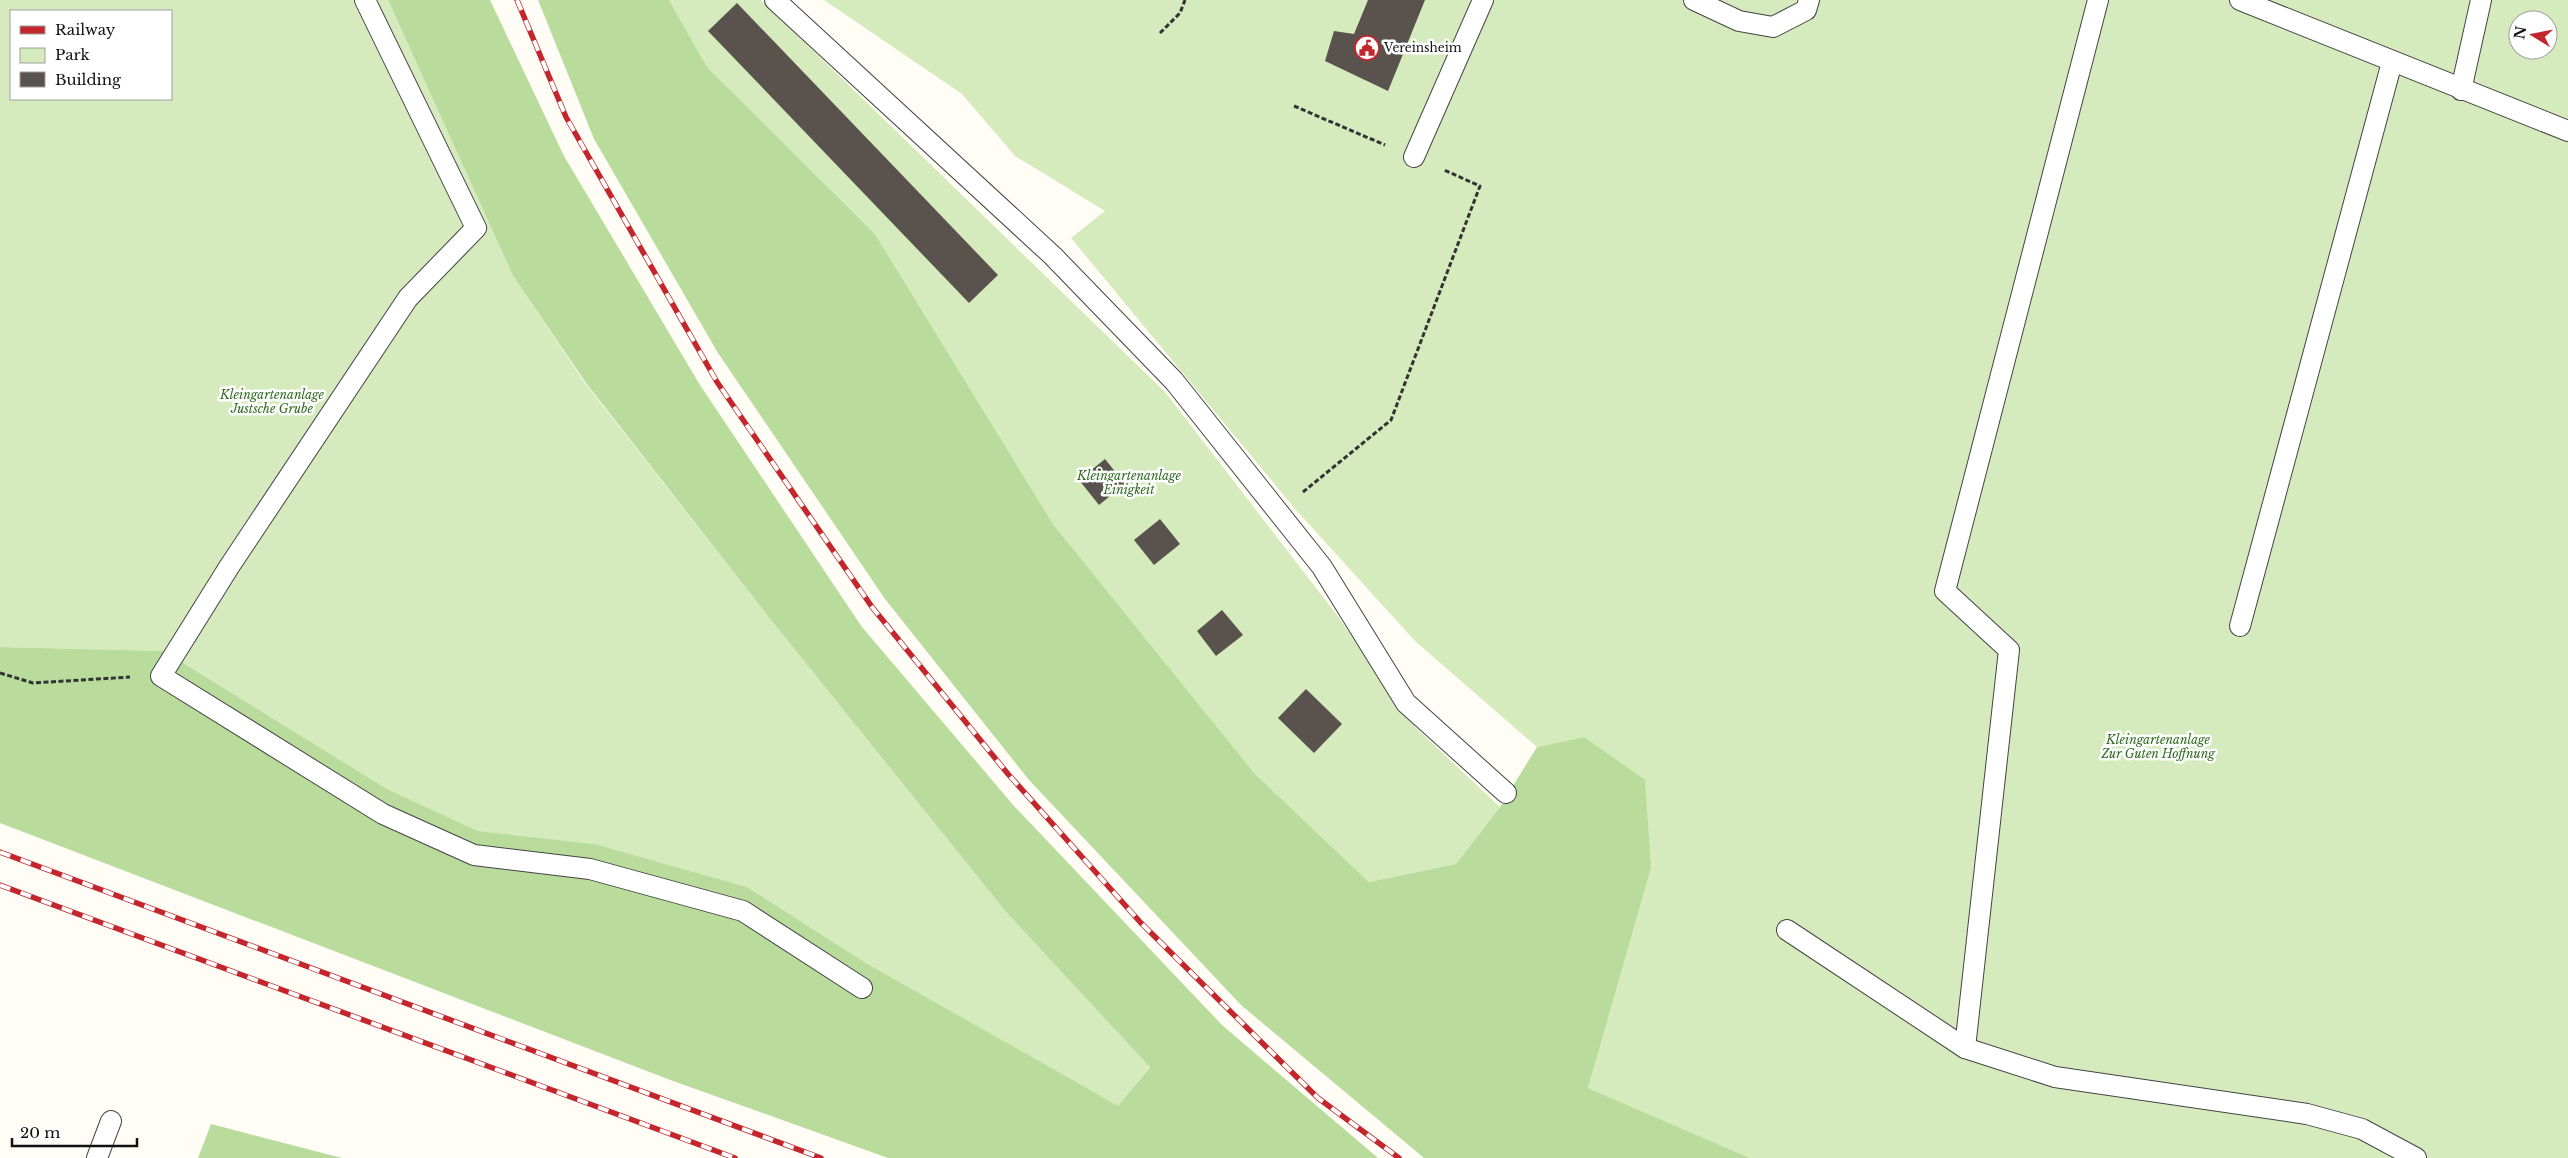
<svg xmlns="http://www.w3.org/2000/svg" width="2568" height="1158" font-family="'Libre Baskerville',serif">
  <rect width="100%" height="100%" fill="#fffdf5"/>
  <g fill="#d5ebbd" fill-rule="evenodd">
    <path d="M0,0H388L513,276L585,383L771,620L1006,912L1150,1066L1118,1107L866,963L747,887L595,844L478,831L387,789L164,651L0,647ZM11,11H171V99H11Z"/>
    <polygon points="669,0 761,0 1165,392 1337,615 1416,728 1500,807 1456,864 1369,882 1255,774 1053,524 875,234 707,67"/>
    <path d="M824,0H2568V1158H1750L1588,1088L1651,868L1584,737L1537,747L1415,641L1296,510L1071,238L1105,211L1015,156L962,94ZM2518,20H2548V50H2518Z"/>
  </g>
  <g fill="#b9dc9c">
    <polygon points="388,0 490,0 564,156 700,385 862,627 1014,806 1222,1025 1378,1158 888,1158 673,1081 0,823 0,647 164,651 387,789 478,831 595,844 747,887 866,963 1118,1106 1150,1067 1006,912 771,620 586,383 513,276"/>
    <polygon points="538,0 669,0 707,67 875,234 1053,524 1255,774 1369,882 1456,864 1500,807 1537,747 1584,737 1645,780 1651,868 1588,1088 1750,1158 1424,1158 1241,1005 1029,780 885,599 718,353 594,139"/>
    <polygon points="211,1124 342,1158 198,1158"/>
  </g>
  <g fill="#5a524d">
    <polygon points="1368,0 1425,0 1388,91 1325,61 1334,31 1354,34"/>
    <polygon points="737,3 998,275 969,303 708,31"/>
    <polygon points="1105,459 1125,484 1099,505 1079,480"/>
    <polygon points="1160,519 1180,544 1154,565 1134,540"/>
    <polygon points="1222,610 1243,635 1216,656 1197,631"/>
    <polygon points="1306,689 1342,724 1314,753 1278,718"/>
  </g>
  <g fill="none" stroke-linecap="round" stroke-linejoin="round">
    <defs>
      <g id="lane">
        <polyline points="365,0 476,228 408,298 229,567 161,676 383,814 474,855 590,869 743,911 862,988"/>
        <polyline points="775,0 1053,256 1174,381 1322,567 1406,703 1506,793"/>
        <polyline points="1694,0 1739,21 1773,27 1806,10 1809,0"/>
        <polyline points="2240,0 2568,131"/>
        <polyline points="2461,90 2481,0"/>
        <polyline points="1414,157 1483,0"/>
        <polyline points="2240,626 2392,62"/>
        <polyline points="1787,930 1965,1048 2055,1077 2307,1114 2362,1129 2416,1158"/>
        <polyline points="1965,1048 2009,650 1945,591 2098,0"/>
        <polyline points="97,1158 111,1121"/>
      </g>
    </defs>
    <use href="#lane" stroke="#444" stroke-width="22"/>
    <g stroke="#333" stroke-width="3" stroke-dasharray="5 2.5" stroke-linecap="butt">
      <polyline points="1160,33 1180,13 1185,0"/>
      <polyline points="1294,106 1385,145"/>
      <polyline points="1303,492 1391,420 1480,186 1444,170"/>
      <polyline points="0,673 33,683 130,677"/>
    </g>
    <use href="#lane" stroke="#fff" stroke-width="20"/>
    <defs>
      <g id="rail">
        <polyline points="517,0 566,117 717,382 872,607 1008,774 1141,923 1318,1098 1399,1158"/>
        <polyline points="0,852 821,1158"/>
        <polyline points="0,885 735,1158"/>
      </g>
    </defs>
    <use href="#rail" stroke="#c4262e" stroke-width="5.5"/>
    <use href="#rail" stroke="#fff" stroke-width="4" stroke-dasharray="11" stroke-linecap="butt"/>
  </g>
  <defs>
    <symbol id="civic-ring" viewBox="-11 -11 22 22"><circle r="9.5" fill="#fff" stroke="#c4262e" stroke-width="1.5"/><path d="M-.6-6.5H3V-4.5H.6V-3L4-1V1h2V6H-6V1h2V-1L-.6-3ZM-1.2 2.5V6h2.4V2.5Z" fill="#c4262e"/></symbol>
  </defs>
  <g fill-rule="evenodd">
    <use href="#civic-ring" x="1353" y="34" width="28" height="28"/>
  </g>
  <g text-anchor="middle" stroke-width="5" stroke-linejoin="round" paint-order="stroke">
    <g font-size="12" fill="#111" stroke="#fff" text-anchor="start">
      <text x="1384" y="52">Vereinsheim</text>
    </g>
    <g font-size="12" font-style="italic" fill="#2f6b1f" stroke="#fff">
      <text x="272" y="399">Kleingartenanlage<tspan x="272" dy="14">Justsche Grube</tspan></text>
      <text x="1129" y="480">Kleingartenanlage<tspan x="1129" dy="14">Einigkeit</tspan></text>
      <text x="2158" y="744">Kleingartenanlage<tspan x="2158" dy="14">Zur Guten Hoffnung</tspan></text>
    </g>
  </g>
  <rect x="10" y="10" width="162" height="90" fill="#ffffff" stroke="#a0a0a0"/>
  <rect x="20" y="26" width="25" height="8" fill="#c4262e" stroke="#a0a0a0"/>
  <text x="55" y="35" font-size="15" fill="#111111">Railway</text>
  <rect x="20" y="48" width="25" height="15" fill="#d5ebbd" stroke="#a0a0a0"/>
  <text x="55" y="60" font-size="15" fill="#111111">Park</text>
  <rect x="20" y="72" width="25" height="15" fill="#5a524d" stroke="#a0a0a0"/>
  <text x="55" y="85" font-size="15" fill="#111111">Building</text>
  <g transform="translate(2533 35) rotate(280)"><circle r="24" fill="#ffffff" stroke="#a0a0a0"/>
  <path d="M0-4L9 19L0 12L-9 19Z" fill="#c4262e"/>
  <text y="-8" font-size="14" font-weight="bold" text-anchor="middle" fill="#111111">N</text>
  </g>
  <path d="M12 1138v8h125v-8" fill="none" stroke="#111111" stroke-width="2.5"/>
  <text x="20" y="1138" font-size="15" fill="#111111" stroke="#ffffff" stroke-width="4" paint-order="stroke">20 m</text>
</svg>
